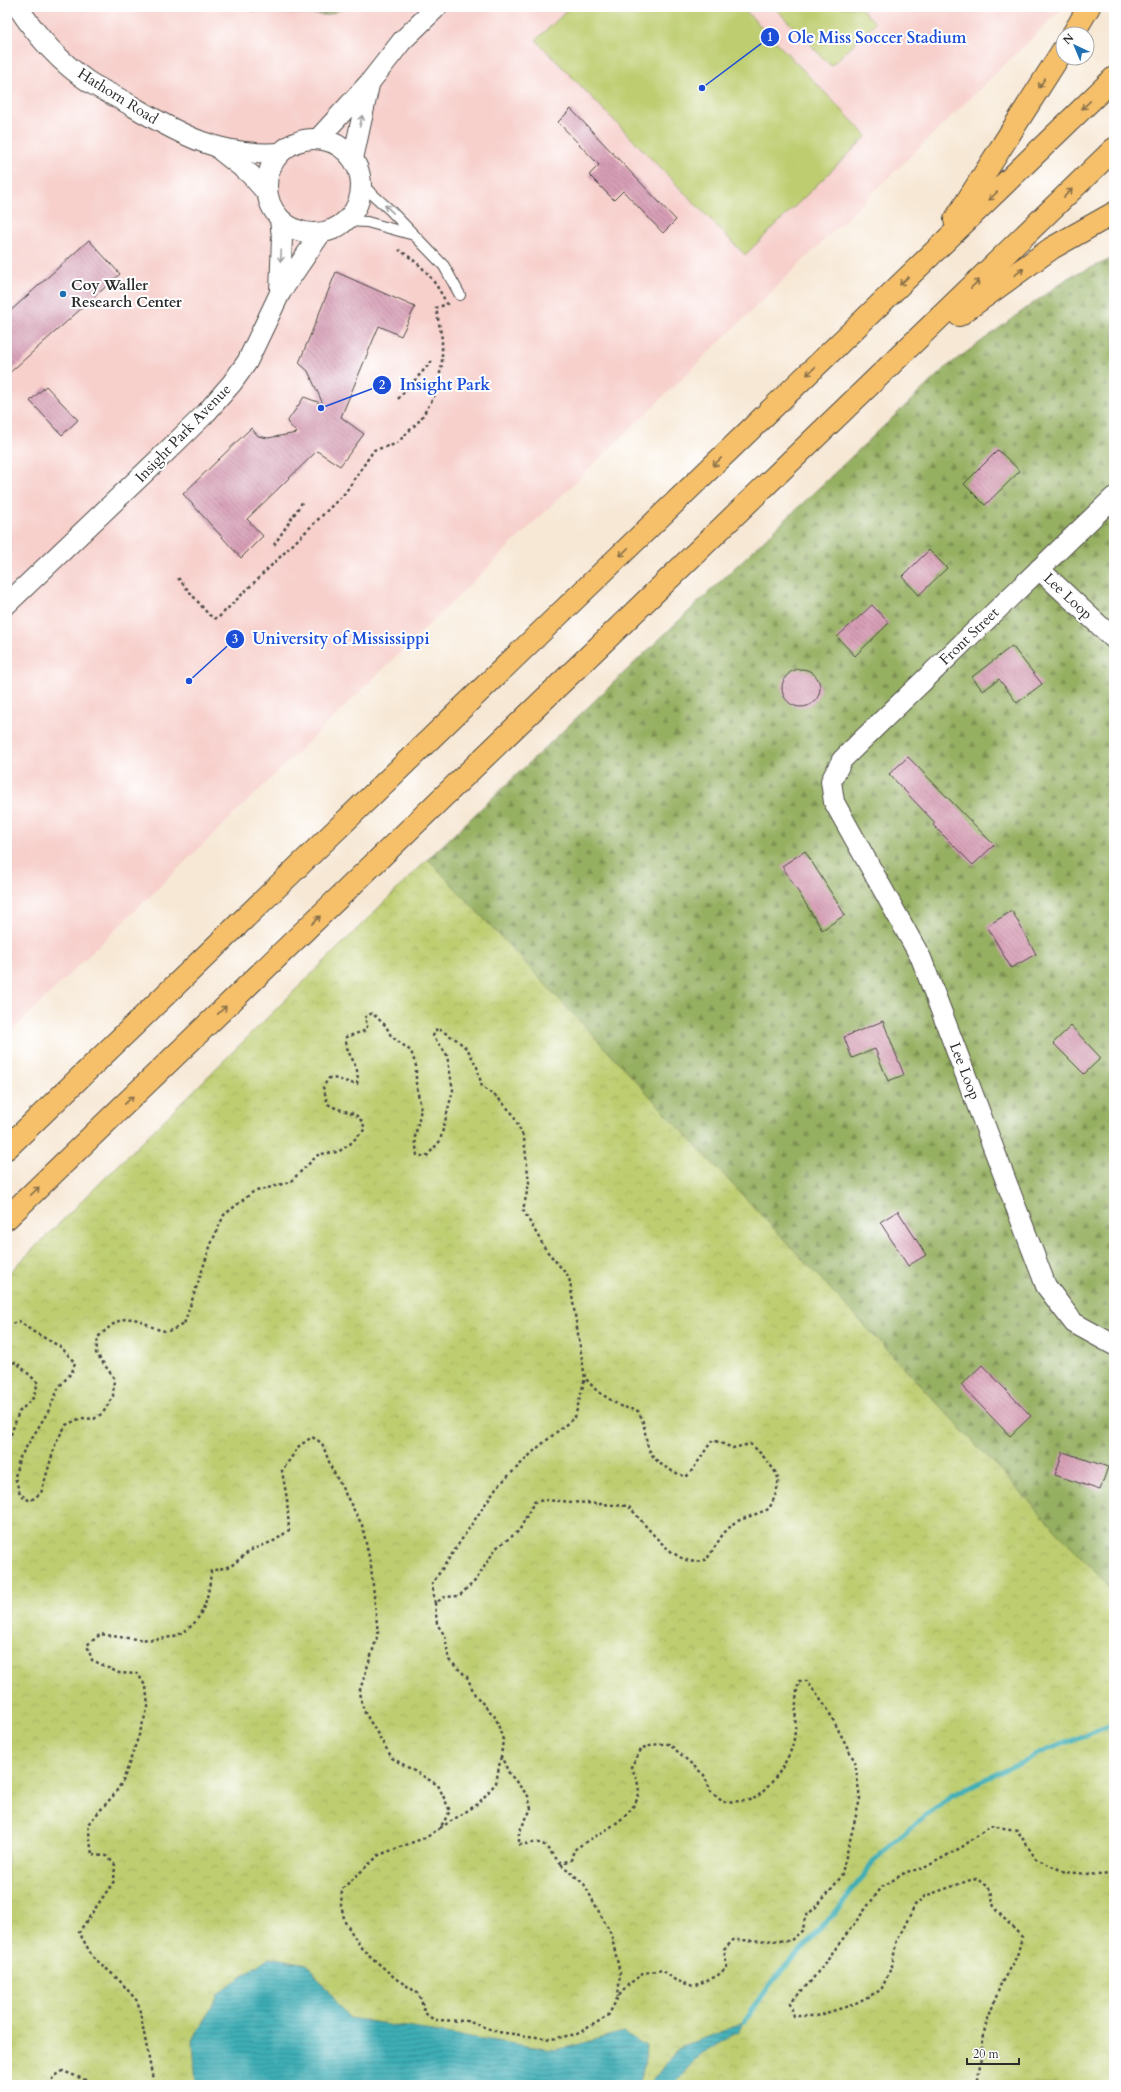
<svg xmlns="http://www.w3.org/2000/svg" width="1121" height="2092" font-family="Cardo,serif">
  <defs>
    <pattern id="forest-firs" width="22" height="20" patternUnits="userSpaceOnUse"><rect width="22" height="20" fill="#96b062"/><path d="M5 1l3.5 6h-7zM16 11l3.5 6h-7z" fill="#7b8f51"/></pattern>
    <pattern id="park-crowns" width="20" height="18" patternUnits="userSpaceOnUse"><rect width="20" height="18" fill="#bdcd6f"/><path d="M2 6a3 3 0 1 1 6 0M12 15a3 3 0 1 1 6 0" fill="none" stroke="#a3b060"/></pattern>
    <pattern id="water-rules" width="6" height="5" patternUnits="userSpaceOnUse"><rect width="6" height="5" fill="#3caeb6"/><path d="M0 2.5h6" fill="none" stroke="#338e94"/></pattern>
    <pattern id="building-back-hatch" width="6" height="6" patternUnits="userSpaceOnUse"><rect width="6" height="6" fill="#d79eb5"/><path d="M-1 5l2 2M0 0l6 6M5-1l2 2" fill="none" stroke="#af8193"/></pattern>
  </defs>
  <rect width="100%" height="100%" fill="#fff"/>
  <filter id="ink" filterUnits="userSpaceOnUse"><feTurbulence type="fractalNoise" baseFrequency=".025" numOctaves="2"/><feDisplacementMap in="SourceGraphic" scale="8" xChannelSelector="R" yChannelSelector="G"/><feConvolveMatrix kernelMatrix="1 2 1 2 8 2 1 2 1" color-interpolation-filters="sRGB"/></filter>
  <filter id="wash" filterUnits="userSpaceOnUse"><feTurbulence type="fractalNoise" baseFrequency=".012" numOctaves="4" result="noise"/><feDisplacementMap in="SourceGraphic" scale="16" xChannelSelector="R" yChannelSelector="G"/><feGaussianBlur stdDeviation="0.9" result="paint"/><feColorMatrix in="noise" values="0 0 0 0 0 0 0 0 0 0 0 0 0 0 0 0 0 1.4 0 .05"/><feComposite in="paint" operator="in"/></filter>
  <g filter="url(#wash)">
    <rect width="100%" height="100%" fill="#f7e8d5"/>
    <polygon fill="#f7d0cc" points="7,7 1064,7 7,1035"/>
    <g fill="#bdcd6f" stroke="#747c4d">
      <polygon points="571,7 742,7 867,136 745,255 536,40"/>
      <polygon points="774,7 860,7 875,23 831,66"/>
    </g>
    <g fill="url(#forest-firs)" stroke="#606e46">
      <polygon points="245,7 347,7 327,15 253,11"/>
      <polygon points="1114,258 1114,1592 428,859 945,368 1069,277"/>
    </g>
    <polygon fill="url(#park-crowns)" stroke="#747c4d" points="428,859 1114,1592 1114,2085 7,2085 7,1275"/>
    <g fill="url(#water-rules)" stroke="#346c70">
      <polygon points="269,1957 307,1964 349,2018 553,2050 573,2046 623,2032 646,2046 644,2066 639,2085 196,2085 193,2040 219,1993"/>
      <polygon points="745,2021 738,2032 700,2054 673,2085 649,2085 679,2047 719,2033"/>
    </g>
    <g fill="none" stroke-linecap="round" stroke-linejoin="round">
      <polyline stroke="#3caeb6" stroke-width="5" points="745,2021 772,1982 834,1914 881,1852 950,1796 1042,1752 1114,1724"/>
    </g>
    <g id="blocks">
      <g fill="url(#building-back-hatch)">
        <polygon points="571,109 676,220 663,233 623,191 614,200 589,175 599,165 558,122"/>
        <polygon points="89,240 120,274 7,375 7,314"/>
        <polygon points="336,272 415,307 401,336 379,326 341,417 364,434 340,466 317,451 247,519 263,536 241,558 183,494 251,428 258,436 268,438 297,433 287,422 304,397 323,404 308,371 299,363"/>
        <polygon points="46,386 78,420 62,435 30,401"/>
        <polygon points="998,450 1020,471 985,505 964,484"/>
        <polygon points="929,550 947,568 919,595 902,577"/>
        <polygon points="872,605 889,623 855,656 837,637"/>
        <polygon points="1012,646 1042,684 1017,703 999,679 983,691 972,677"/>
        <circle cx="801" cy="688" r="19"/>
        <polygon points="908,757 994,845 973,865 933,825 935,823 889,774"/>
        <polygon points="805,851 845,915 822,930 782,866"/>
        <polygon points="1012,911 1036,954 1011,968 987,926"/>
        <polygon points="883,1021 904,1075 888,1081 875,1049 852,1058 844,1037"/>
        <polygon points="1071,1026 1101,1058 1084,1074 1053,1043"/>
        <polygon points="898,1211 926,1255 908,1266 880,1222"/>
        <polygon points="982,1365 1031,1416 1010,1436 961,1385"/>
        <polygon points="1063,1452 1108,1467 1100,1490 1055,1475"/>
      </g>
    </g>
  </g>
  <g filter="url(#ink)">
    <use href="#blocks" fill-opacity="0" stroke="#4a4744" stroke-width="1"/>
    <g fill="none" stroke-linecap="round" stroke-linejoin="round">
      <defs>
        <g id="service">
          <polyline points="361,184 390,210 444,266 460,295"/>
          <polyline points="345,221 367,222 414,235"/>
        </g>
        <g id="minor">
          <path d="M18,7C36,35 61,63 89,82C103,91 118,97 132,106C181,135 221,157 280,153"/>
          <polyline points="318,139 370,82 402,41 437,7"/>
          <circle cx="314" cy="186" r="47"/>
          <polyline points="221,151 250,174 267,193"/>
          <polyline points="353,159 369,85"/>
          <polyline points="280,293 282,237 280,219"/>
          <polyline points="1114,497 861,741 842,760 831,781 834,802 921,958 1046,1286 1074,1323 1114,1345"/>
          <polyline points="1039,569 1114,639"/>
          <polyline points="7,604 161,457 206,413 232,383 247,362 280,293 321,233"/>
        </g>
        <g id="motorway">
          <polyline points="1073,34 1089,7"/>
          <polyline points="955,220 1063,50"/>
          <polyline points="959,315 1052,248 1114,213"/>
          <polyline points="7,1148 1114,78"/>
          <polyline points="7,1218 1114,149"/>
        </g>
      </defs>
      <use href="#service" stroke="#4a4744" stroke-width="12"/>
      <use href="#minor" stroke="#4a4744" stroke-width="22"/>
      <use href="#motorway" stroke="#4a4744" stroke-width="24"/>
      <g stroke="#4a4744" stroke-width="2.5" stroke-dasharray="3 3" stroke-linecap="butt">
        <polyline points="398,399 432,361"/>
        <polyline points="274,545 303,501"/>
        <path d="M178,578L209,615L217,619L345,493L374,450L396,444L420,420L434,397L442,365V339L436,308L447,304C434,279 423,265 399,250"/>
        <path d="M7,1326L19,1321L32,1331L61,1347L75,1363L72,1372L59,1387L49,1410L19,1459L15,1477L20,1494L30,1501L41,1493L56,1442L66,1425L81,1418L94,1419L103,1413L113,1396L114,1378L96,1353L98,1337C115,1322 124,1312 147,1324C152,1327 160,1331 167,1331C172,1331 179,1326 184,1324L211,1244L224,1215L253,1192L290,1182L319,1154L338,1152L350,1144L365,1129C358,1107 344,1115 328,1104L323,1087L329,1078C339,1078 347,1083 357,1084C361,1061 345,1058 346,1037L364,1031L368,1025L364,1018L372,1013L386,1026L391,1036L411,1051L416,1066V1083L421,1109L415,1137L417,1155L426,1157L440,1141L453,1090L447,1055L433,1036L437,1028L457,1040L468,1050L477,1067L482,1087L497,1097L512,1113L524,1138L529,1183L523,1210L546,1250L569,1277L585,1378L597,1391L620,1406L638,1411C644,1421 644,1427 646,1438C649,1461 666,1469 686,1477C697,1466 703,1452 713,1440L733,1448L750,1444C757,1448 776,1470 778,1478C779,1489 774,1499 769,1509L735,1522L723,1534L707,1559C704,1560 699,1562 695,1562C668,1559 646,1524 628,1506L545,1500L534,1502L519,1531L496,1548L476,1580L459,1596L445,1597L435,1603L437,1624L445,1636L449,1660L467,1677L475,1695L496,1718L503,1740L501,1756L509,1773L528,1796L531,1809L519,1832V1845C550,1839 541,1845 561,1863L571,1860L574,1850C595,1834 628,1823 638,1797C641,1787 635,1775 631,1767L642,1748L658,1744H669L704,1775L711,1792L723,1802C731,1801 745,1802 753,1799C769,1791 792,1757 794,1739C797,1720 794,1700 799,1681H807L828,1710L855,1762L860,1799L841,1877L818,1905L805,1917L803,1930L790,1941L733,1940L724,1950L727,1967L717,1976L693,1986L675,1980L662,1970L644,1973L629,1984L618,1997L608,2016L577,2034L551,2039L498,2032L467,2021L434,2020L425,2013L419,1994L395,1978L362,1949L345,1922L341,1906L342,1889L379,1855L427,1837L440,1828L450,1811L438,1785L392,1758L364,1711L359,1693L378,1634L371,1566L362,1525L331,1467L322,1443L312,1437L299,1446L282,1471L287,1499L289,1530L276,1540L251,1550L231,1566L211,1571C206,1646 163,1645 101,1634L87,1645L92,1660L119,1673L138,1674L146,1687L148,1707L139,1735L123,1781L113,1796L88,1824L92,1855L107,1856L115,1865L114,1881L79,1932L92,1956L119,1980L138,2002L154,2085"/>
        <polyline points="7,1361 17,1363 38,1383 33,1398 19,1412 7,1445"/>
        <polyline points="435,1603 432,1584 496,1488 536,1449 575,1417 585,1378"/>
        <polyline points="440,1828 478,1804 496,1783 501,1756"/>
        <polyline points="561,1864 584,1884 611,1934 620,1973 618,1997"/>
        <polyline points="49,2085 55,2076 63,2071 98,2085"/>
        <polyline points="980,2085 978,2078 985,2027 1002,1981 1017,1956 1022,1937 994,1908 991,1890 976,1878 925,1896 915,1905 896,1943 892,1966 881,1990 852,2005 816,2016 794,2016 790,2003 811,1981 882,1887 906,1872 924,1868 962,1847 990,1826 1017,1830 1036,1859 1065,1872 1102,1875 1114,1873"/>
      </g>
      <use href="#service" stroke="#fff" stroke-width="10"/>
      <use href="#minor" stroke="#fff" stroke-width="20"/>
      <use href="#motorway" stroke="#f6c06b" stroke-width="22"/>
    </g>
    <defs><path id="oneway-shaft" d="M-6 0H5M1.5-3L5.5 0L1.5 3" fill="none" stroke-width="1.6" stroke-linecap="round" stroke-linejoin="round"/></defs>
    <g stroke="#866e48">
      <use href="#oneway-shaft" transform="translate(1042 83) rotate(122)"/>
      <use href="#oneway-shaft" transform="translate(1086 105) rotate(136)"/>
      <use href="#oneway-shaft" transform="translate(1068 193) rotate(-44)"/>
      <use href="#oneway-shaft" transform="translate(993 196) rotate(136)"/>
      <use href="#oneway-shaft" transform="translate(1019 272) rotate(-36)"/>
      <use href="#oneway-shaft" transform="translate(904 281) rotate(136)"/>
      <use href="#oneway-shaft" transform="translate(975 284) rotate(-44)"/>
      <use href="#oneway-shaft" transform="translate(811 371) rotate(136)"/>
      <use href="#oneway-shaft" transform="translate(717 462) rotate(136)"/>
      <use href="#oneway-shaft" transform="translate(624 552) rotate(136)"/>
      <use href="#oneway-shaft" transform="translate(316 920) rotate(-44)"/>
      <use href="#oneway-shaft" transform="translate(222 1010) rotate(-44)"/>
      <use href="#oneway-shaft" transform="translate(129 1100) rotate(-44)"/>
      <use href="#oneway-shaft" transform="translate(35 1191) rotate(-44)"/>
    </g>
    <g stroke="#a0a0a0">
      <use href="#oneway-shaft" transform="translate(361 121) rotate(-77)"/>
      <use href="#oneway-shaft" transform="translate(389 209) rotate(-137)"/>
      <use href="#oneway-shaft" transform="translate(281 256) rotate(92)"/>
    </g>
  </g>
  <circle fill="#1f6fb2" stroke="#fff" stroke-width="1.5" cx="63" cy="294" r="4"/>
  <g text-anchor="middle" stroke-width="4" stroke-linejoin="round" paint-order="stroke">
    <g font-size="15" fill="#2b2b2b" stroke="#fff">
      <text transform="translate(118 96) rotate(32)" y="5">Hathorn Road</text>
      <text transform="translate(183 433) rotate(-46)" y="5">Insight Park Avenue</text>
      <text transform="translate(1068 596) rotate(43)" y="5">Lee Loop</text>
      <text transform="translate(969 636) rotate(-44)" y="5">Front Street</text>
      <text transform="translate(965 1071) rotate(69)" y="5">Lee Loop</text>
    </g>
    <g font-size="15" font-weight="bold" fill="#2b2b2b" stroke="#fff" text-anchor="start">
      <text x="71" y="290">Coy Waller<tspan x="71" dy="17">Research Center</tspan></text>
    </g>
  </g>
  <path fill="none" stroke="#1d4ed8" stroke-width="1.5" d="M702 88L770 37M321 408L382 385M189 681L235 639"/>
  <g fill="#1d4ed8" stroke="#fff" stroke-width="1.5">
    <circle cx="702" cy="88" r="4"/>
    <circle cx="321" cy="408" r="4"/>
    <circle cx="189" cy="681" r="4"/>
    <circle cx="770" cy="37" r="10"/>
    <circle cx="382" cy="385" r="10"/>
    <circle cx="235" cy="639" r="10"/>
  </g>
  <g font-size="12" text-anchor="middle" font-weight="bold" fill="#fff">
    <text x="770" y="41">1</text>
    <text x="382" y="389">2</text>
    <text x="235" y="643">3</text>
  </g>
  <g font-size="16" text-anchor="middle" font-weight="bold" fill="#1d4ed8" stroke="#fff" stroke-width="4" stroke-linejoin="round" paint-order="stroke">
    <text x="877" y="43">Ole Miss Soccer Stadium</text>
    <text x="445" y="390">Insight Park</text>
    <text x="341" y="644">University of Mississippi</text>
  </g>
  <rect width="1121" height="2092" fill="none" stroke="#fff" stroke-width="24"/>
  <g transform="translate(1075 46) rotate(316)"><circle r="19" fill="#ffffff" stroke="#aaaaaa"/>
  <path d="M0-3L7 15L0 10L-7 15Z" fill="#1f6fb2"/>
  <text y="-6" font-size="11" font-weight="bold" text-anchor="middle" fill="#2b2b2b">N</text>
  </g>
  <path d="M967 2058v6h52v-6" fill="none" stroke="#2b2b2b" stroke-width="2"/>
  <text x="973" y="2058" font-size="12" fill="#2b2b2b" stroke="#ffffff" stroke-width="3" paint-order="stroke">20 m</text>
</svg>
